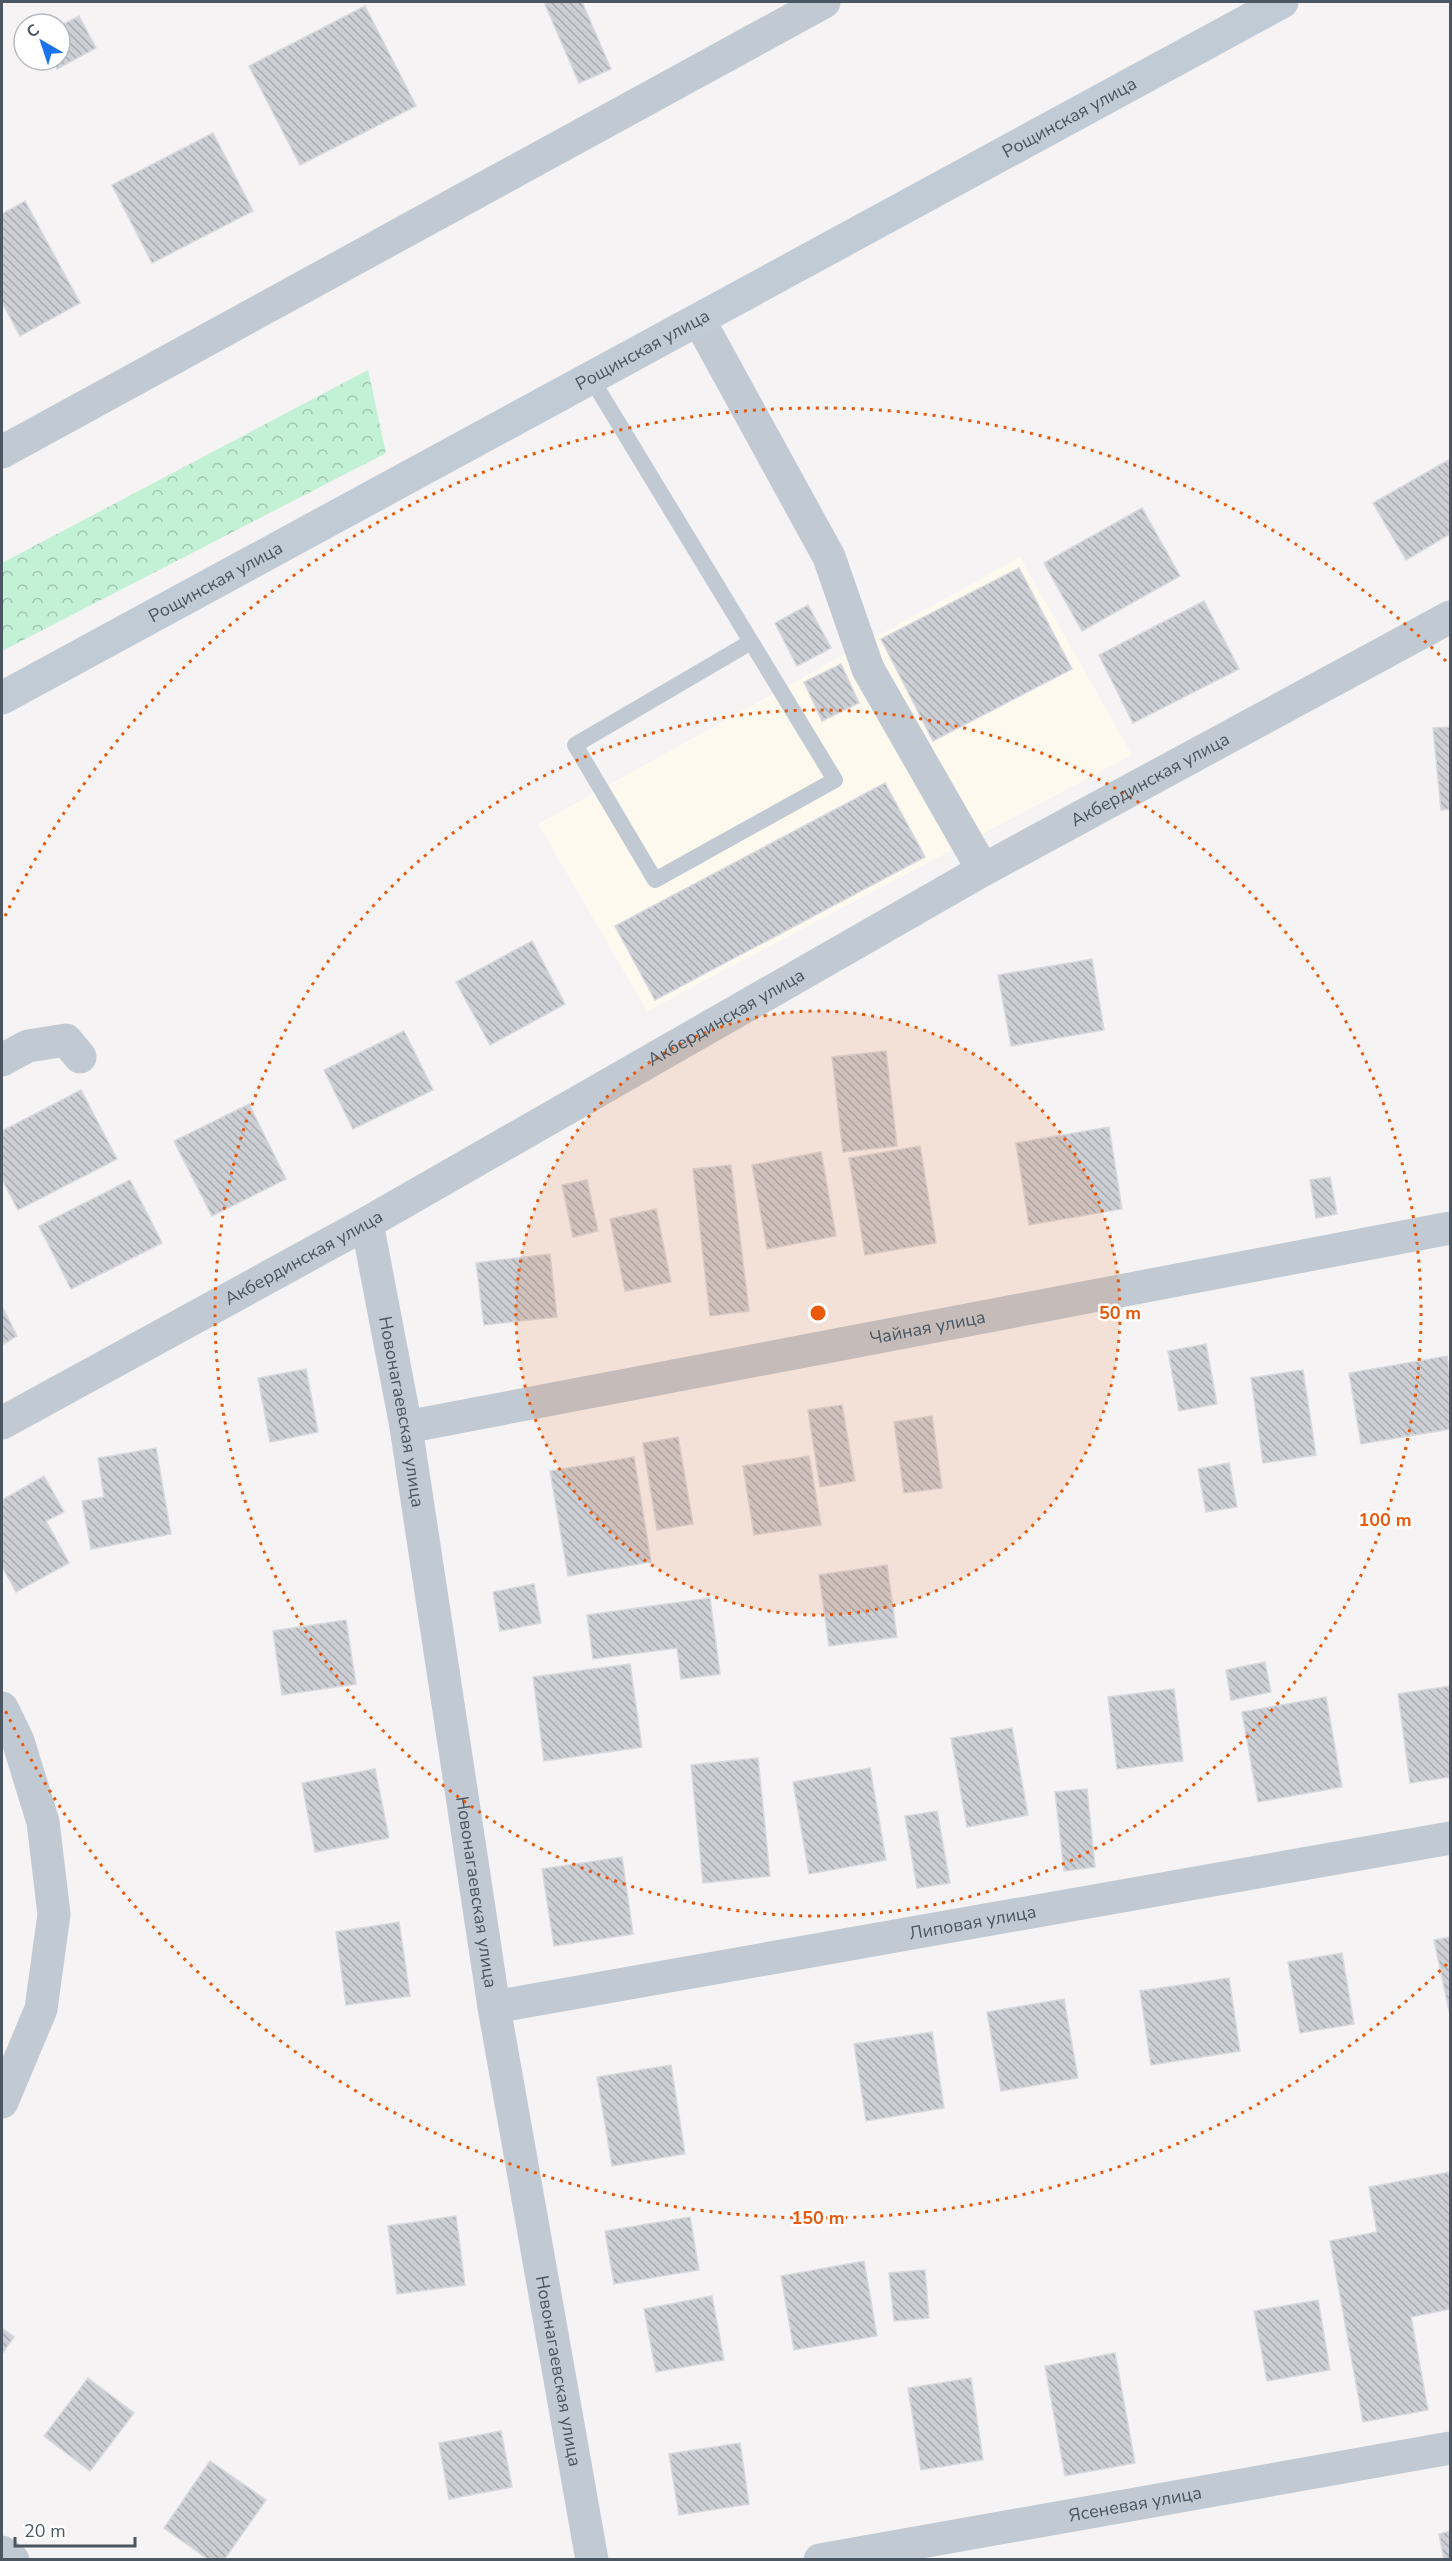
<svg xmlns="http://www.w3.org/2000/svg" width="1452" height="2561" font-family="'Nunito Sans',sans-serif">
  <defs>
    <pattern id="forest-crowns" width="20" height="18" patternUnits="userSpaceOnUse" patternTransform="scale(1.5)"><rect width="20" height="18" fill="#c3f1d5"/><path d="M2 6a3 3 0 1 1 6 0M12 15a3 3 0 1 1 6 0" fill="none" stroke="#a0c6b0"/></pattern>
    <pattern id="building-back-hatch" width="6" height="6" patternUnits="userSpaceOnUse" patternTransform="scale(1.5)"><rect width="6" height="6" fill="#cdcfd5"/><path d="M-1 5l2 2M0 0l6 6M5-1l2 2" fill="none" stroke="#a8abb0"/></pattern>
  </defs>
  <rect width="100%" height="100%" fill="#f5f3f3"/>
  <polygon fill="#fdf9ef" points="1020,557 1132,755 647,1011 538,824"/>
  <polygon fill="url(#forest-crowns)" points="368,370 386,453 2,651 2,563"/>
  <g fill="url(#building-back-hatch)" stroke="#d7d9de" stroke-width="1.5">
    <polygon points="544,2 582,2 611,69 579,83"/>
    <polygon points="365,6 416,106 300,165 249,66"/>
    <polygon points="79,16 96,48 57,69 53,60 60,60 60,26"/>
    <polygon points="213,133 253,211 152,263 112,185"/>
    <polygon points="25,201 80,303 20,336 2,302 2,214"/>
    <polygon points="1450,459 1450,534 1406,560 1373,503"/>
    <polygon points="1142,508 1180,576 1082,631 1044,563"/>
    <polygon points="1019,568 1072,669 933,741 881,639"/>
    <polygon points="1204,601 1239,669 1133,723 1099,655"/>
    <polygon points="808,605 831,648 797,666 775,623"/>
    <polygon points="841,664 859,703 822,721 804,682"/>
    <polygon points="1450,727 1450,809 1441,810 1433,728"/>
    <polygon points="885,783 925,857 655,1000 615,926"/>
    <polygon points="532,941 565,1004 490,1045 456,982"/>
    <polygon points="1092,959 1104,1030 1011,1046 998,975"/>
    <polygon points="404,1031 433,1090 353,1129 324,1070"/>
    <polygon points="886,1051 897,1146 843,1152 832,1057"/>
    <polygon points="81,1090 117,1159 18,1210 2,1179 2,1131"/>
    <polygon points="249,1104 286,1179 212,1216 174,1141"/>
    <polygon points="1109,1127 1122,1209 1029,1225 1016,1143"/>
    <polygon points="920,1146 936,1243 865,1255 849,1158"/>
    <polygon points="821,1152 836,1236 767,1249 752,1165"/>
    <polygon points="731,1165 749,1311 710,1316 693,1169"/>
    <polygon points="1330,1177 1337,1214 1316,1218 1310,1180"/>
    <polygon points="130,1180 162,1243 71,1289 39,1226"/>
    <polygon points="587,1180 598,1231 573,1237 562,1185"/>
    <polygon points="656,1209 671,1282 625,1291 610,1219"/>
    <polygon points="550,1254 557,1317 484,1325 476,1263"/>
    <polygon points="2,1306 17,1336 2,1345"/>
    <polygon points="1206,1344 1217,1404 1179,1411 1168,1351"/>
    <polygon points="1447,1356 1450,1376 1450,1429 1361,1444 1349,1373"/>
    <polygon points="306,1369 318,1432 270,1442 258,1378"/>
    <polygon points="1303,1370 1316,1455 1263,1463 1251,1378"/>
    <polygon points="842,1405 855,1481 820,1487 808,1410"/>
    <polygon points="932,1416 942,1488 904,1493 894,1422"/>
    <polygon points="678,1437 693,1524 657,1530 643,1443"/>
    <polygon points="156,1448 171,1534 91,1549 82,1501 104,1497 98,1458"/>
    <polygon points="809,1456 821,1525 754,1535 743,1466"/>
    <polygon points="634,1457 651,1562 568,1576 550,1471"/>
    <polygon points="1229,1463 1237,1507 1206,1512 1198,1469"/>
    <polygon points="44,1476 64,1512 46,1521 69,1563 16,1592 2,1566 2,1500"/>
    <polygon points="887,1565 897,1637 829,1646 819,1575"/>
    <polygon points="534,1584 541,1623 500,1631 493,1592"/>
    <polygon points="710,1598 720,1674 681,1679 677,1648 593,1659 587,1615"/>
    <polygon points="346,1620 356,1684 282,1695 273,1631"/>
    <polygon points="1265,1662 1271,1692 1231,1700 1226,1670"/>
    <polygon points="630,1664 642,1747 544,1761 533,1677"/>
    <polygon points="1450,1686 1450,1777 1410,1783 1398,1694"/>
    <polygon points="1174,1689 1183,1761 1117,1769 1108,1697"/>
    <polygon points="1326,1697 1342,1787 1258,1802 1242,1712"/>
    <polygon points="1012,1728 1028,1815 967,1827 951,1738"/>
    <polygon points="758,1758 770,1876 703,1883 691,1765"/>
    <polygon points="870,1768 886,1860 809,1874 793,1782"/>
    <polygon points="375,1769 389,1838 315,1852 302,1783"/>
    <polygon points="1087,1789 1095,1867 1064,1871 1055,1792"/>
    <polygon points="937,1811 950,1883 917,1888 905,1816"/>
    <polygon points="622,1857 633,1934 554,1946 542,1869"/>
    <polygon points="399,1922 410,1996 346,2005 336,1932"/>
    <polygon points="1450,1937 1450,2011 1449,2011 1434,1940"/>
    <polygon points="1342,1953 1354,2024 1300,2033 1288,1962"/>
    <polygon points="1229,1978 1240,2051 1151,2065 1140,1991"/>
    <polygon points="1064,1999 1078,2078 1001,2091 987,2012"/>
    <polygon points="932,2032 944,2108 866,2121 854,2044"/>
    <polygon points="671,2065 685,2154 612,2166 597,2077"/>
    <polygon points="1450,2172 1450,2309 1411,2317 1428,2410 1363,2422 1330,2241 1377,2232 1369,2187"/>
    <polygon points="456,2216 465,2285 397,2294 388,2226"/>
    <polygon points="690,2217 699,2270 614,2284 605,2231"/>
    <polygon points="864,2261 877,2336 794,2350 781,2276"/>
    <polygon points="925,2270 929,2318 894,2321 889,2273"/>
    <polygon points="712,2296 724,2360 656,2372 644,2309"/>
    <polygon points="1318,2300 1330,2370 1267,2381 1254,2311"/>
    <polygon points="2,2328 14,2337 2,2354"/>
    <polygon points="1115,2353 1135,2463 1065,2476 1045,2366"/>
    <polygon points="88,2378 134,2413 90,2471 44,2436"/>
    <polygon points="971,2378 983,2460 921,2470 908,2388"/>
    <polygon points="501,2431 512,2487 449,2499 439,2443"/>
    <polygon points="740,2443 749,2504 679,2515 669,2454"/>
    <polygon points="210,2461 266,2500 224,2560 209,2560 164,2528"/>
    <polygon points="1450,2531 1450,2560 1444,2560 1439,2534"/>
  </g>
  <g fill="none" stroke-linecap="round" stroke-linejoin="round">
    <polyline stroke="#c1cad2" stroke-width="16" points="591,378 835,780 655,880 575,745 751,642"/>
    <g stroke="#c1cad2" stroke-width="33">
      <polyline points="699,320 829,557 868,669 983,870"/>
      <polyline points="2,452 824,2"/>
      <polyline points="2,1060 28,1046 66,1040 80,1057"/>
      <path id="s1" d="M367,1223L406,1427L494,2007L592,2560"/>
      <path id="s2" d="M2,1423L367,1223L983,870L1450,617"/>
      <path id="s3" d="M406,1427L1450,1228"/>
      <polyline points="2,1708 18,1741 43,1822 54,1914 41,2009 2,2102"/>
      <path id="s4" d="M494,2007L1450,1838"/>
      <polyline points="2,2552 13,2560"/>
      <path id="s5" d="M820,2560L1450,2448"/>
    </g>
    <path stroke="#c1cbd6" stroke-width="33" id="s6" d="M2,698L1282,2"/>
  </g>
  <circle cx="818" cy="1313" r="302" fill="#e8590c" fill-opacity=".12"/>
  <g fill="none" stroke="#e8590c" stroke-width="3" stroke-dasharray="3 6">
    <circle cx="818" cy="1313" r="302"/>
    <circle cx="818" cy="1313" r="603"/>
    <path d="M1447 1964A905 905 0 0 1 5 1710M5 916A905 905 0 0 1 1447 662"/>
  </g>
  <g text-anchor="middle" stroke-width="5" stroke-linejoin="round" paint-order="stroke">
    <g font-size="18" fill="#4a5661" stroke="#fff">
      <text dy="6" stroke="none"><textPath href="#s6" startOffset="1215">Рощинская улица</textPath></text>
      <text dy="6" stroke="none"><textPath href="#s6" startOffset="729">Рощинская улица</textPath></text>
      <text dy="6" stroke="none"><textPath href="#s6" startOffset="243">Рощинская улица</textPath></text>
      <text dy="6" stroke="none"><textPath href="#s2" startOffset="1316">Акбердинская улица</textPath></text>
      <text dy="6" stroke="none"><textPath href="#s2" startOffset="830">Акбердинская улица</textPath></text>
      <text dy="6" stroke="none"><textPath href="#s2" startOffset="344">Акбердинская улица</textPath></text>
      <text dy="6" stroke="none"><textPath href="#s3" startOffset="531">Чайная улица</textPath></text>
      <text dy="6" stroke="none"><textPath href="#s1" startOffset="192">Новонагаевская улица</textPath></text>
      <text dy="6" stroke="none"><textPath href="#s1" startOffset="678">Новонагаевская улица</textPath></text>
      <text dy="6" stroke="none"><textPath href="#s4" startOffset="486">Липовая улица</textPath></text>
      <text dy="6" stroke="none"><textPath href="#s1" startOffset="1164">Новонагаевская улица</textPath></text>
      <text dy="6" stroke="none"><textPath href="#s5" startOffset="320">Ясеневая улица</textPath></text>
    </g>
  </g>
  <circle cx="818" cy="1313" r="9" fill="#e8590c" stroke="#fff" stroke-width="3"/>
  <g font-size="18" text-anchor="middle" font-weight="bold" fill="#e8590c" stroke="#fff" stroke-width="5" stroke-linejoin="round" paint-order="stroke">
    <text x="1120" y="1319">50 m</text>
    <text x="1385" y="1526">100 m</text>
    <text x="818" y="2224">150 m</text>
  </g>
  <rect width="1452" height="2561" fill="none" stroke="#4a5661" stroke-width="6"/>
  <g transform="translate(42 42) rotate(321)"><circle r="28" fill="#ffffff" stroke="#b7bbc0" stroke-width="1.5"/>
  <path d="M0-4.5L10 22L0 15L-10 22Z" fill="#1a73e8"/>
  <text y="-9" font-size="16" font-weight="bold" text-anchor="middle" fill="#4a5661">С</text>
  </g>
  <path d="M15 2537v9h120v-9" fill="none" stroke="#4a5661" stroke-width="3"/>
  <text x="24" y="2537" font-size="18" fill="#4a5661" stroke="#ffffff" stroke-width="4.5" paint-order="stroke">20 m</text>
</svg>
